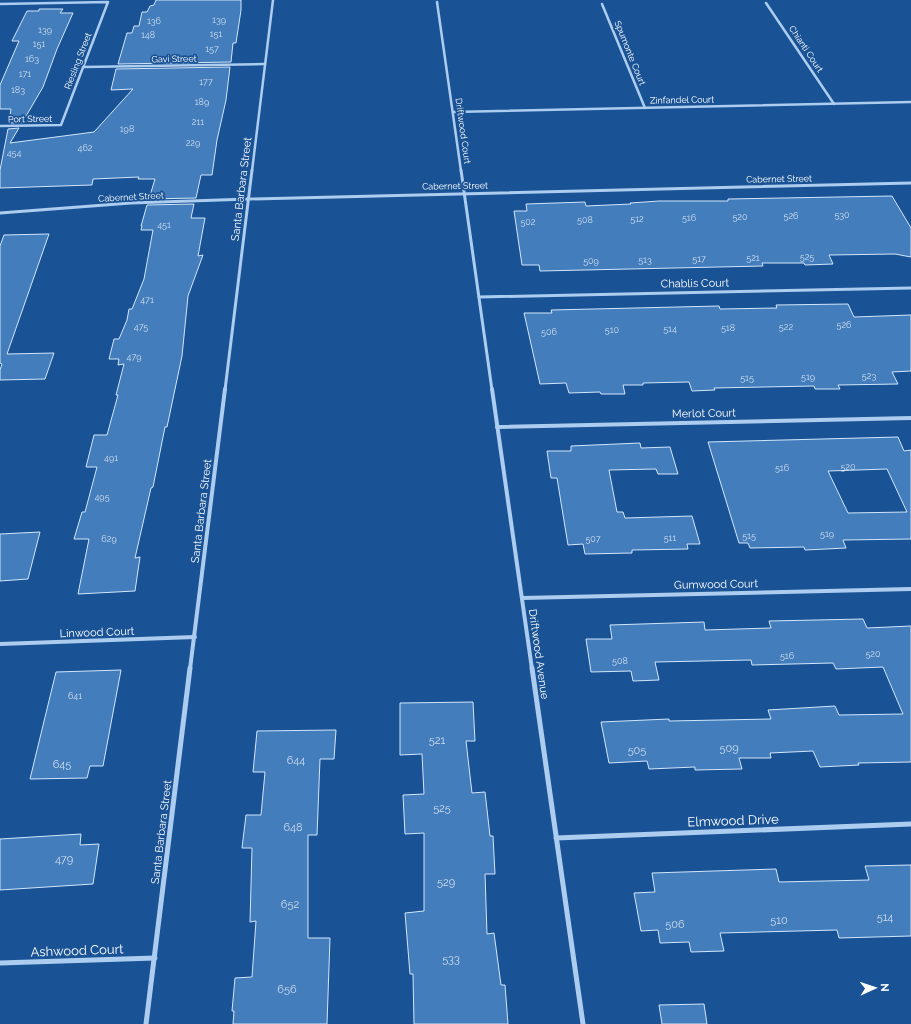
<svg xmlns="http://www.w3.org/2000/svg" width="911" height="1024" font-family="Raleway,sans-serif">
  <rect width="100%" height="100%" fill="#1a5395"/>
  <g fill="#437dbc" stroke="#d2e6fb" fill-rule="evenodd">
    <polygon points="156,0 241,0 241,10 236,43 233,43 231,62 118,64 127,33 132,33 134,26 139,26 142,12 147,12 150,6 154,5"/>
    <polygon points="39,9 63,9 60,13 73,13 57,49 43,87 22,123 9,123 11,109 0,109 0,85 19,41 12,41 27,11 39,11"/>
    <polygon points="230,67 226,100 217,140 212,175 201,175 196,198 149,199 155,179 138,179 139,177 93,179 92,185 0,188 0,170 8,129 19,128 10,143 94,132 133,89 111,90 116,69"/>
    <polygon points="892,196 911,228 911,257 895,254 829,255 833,264 805,265 804,263 762,263 763,266 540,271 539,265 522,265 514,211 527,211 526,204 585,202 586,206 631,204 630,203 659,201 728,201 728,199"/>
    <polygon points="194,204 191,218 205,218 198,256 203,255 188,296 182,356 167,427 165,427 153,487 151,488 135,558 140,557 135,591 78,594 89,539 74,539 82,512 85,512 97,467 86,467 94,435 107,435 118,395 116,395 124,364 118,365 119,359 109,359 114,339 119,339 127,320 129,309 132,309 144,279 153,230 141,230 142,226 141,226 147,205"/>
    <polygon points="49,234 7,354 54,353 45,379 0,380 0,370 2,364 0,363 0,246 4,235"/>
    <polygon points="848,304 854,317 911,315 911,371 892,372 898,384 838,385 840,389 815,389 814,386 714,388 715,390 692,391 689,382 643,383 643,385 623,385 625,394 601,394 600,392 569,393 566,383 540,384 524,313 552,313 551,310 719,306 720,309 777,308 776,305"/>
    <path d="M898,437L904,451L911,450V539L843,540L846,548L805,550L804,547L750,548L748,543H739L708,442ZM887,469L907,512L848,513L828,471Z"/>
    <polygon points="640,443 641,448 670,447 678,474 658,474 656,469 609,470 617,512 623,512 625,518 692,516 700,544 687,544 688,549 632,550 632,553 585,554 583,544 568,545 557,478 551,478 547,451 571,451 571,446"/>
    <polygon points="40,532 28,579 0,581 0,534"/>
    <polygon points="863,619 867,628 911,626 911,762 858,763 859,765 820,767 813,751 770,753 771,758 739,758 742,769 695,770 695,767 649,769 647,761 609,763 601,722 669,719 669,721 771,719 768,710 835,706 839,715 903,714 883,667 836,669 833,663 752,665 751,660 655,662 659,680 633,681 631,671 591,672 586,639 612,639 610,625 704,622 705,630 771,628 769,621"/>
    <polygon points="121,670 103,766 90,766 87,778 30,779 56,672"/>
    <polygon points="473,702 475,741 466,741 472,793 485,792 490,836 493,836 495,874 485,874 487,934 494,933 501,985 505,985 508,1024 414,1024 413,974 410,974 405,913 424,911 424,833 405,834 403,795 424,794 422,754 400,755 400,703"/>
    <polygon points="336,730 334,759 320,759 317,835 308,835 308,938 330,938 327,1024 233,1024 234,1011 232,1011 235,978 252,977 256,921 250,922 252,848 242,848 246,815 261,815 265,772 253,772 257,731"/>
    <polygon points="81,834 80,845 99,844 93,884 0,890 0,839"/>
    <polygon points="911,865 911,936 839,938 837,930 720,933 724,951 691,952 689,942 660,943 658,930 641,931 634,893 655,892 652,873 776,869 779,882 869,880 865,866"/>
    <polygon points="704,1004 707,1024 662,1024 659,1005"/>
  </g>
  <g fill="none" stroke-linecap="round" stroke-linejoin="round">
    <g stroke="#accdf0" stroke-width="2.5">
      <polyline points="437,2 461,171"/>
      <polyline points="766,3 834,104"/>
      <polyline points="0,4 108,2 61,125 0,126"/>
      <polyline points="602,4 645,108"/>
      <polyline points="83,67 265,64"/>
      <polyline points="453,112 911,102"/>
      <polyline points="252,171 273,0"/>
    </g>
    <g stroke="#accdf0" stroke-width="3">
      <polyline points="461,170 492,390"/>
      <polyline points="0,213 131,203 249,199 911,183"/>
      <polyline points="479,297 911,288"/>
      <polyline points="225,390 252,170"/>
    </g>
    <g stroke="#accdf0" stroke-width="4">
      <polyline points="492,389 532,669"/>
      <polyline points="497,427 911,418"/>
      <polyline points="522,598 911,589"/>
      <polyline points="0,644 195,637"/>
      <polyline points="190,669 225,389"/>
    </g>
    <g stroke="#accdf0" stroke-width="5">
      <polyline points="532,668 583,1024"/>
      <polyline points="556,838 911,824"/>
      <polyline points="0,963 155,958"/>
      <polyline points="146,1024 190,668"/>
    </g>
  </g>
  <g text-anchor="middle" stroke-width="3.5" stroke-linejoin="round" paint-order="stroke">
    <g font-size="9" fill="#d0deee">
      <text x="219" y="23">139</text>
      <text x="154" y="24">136</text>
      <text x="45" y="33">139</text>
      <text x="216" y="37">151</text>
      <text x="148" y="38">148</text>
      <text x="39" y="47">151</text>
      <text x="212" y="52">157</text>
      <text x="32" y="62">163</text>
      <text x="25" y="77">171</text>
      <text x="206" y="85">177</text>
      <text x="18" y="93">183</text>
      <text x="202" y="105">189</text>
      <text x="198" y="125">211</text>
      <text x="127" y="132">198</text>
      <text x="193" y="146">229</text>
      <text x="85" y="151">462</text>
      <text x="14" y="156">454</text>
      <text x="842" y="218">530</text>
      <text x="791" y="219">526</text>
      <text x="740" y="220">520</text>
      <text x="689" y="221">516</text>
      <text x="637" y="222">512</text>
      <text x="585" y="223">508</text>
      <text x="528" y="225">502</text>
      <text x="164" y="228">451</text>
      <text x="807" y="260">525</text>
      <text x="753" y="261">521</text>
      <text x="699" y="262">517</text>
      <text x="645" y="263">513</text>
      <text x="591" y="264">509</text>
      <text x="147" y="303">471</text>
      <text x="844" y="328">526</text>
      <text x="141" y="330">475</text>
      <text x="786" y="330">522</text>
      <text x="728" y="331">518</text>
      <text x="670" y="332">514</text>
      <text x="612" y="333">510</text>
      <text x="549" y="335">506</text>
      <text x="134" y="360">479</text>
      <text x="869" y="379">523</text>
      <text x="808" y="380">519</text>
      <text x="747" y="381">515</text>
      <text x="111" y="461">491</text>
      <text x="848" y="470">520</text>
      <text x="782" y="471">516</text>
      <text x="102" y="500">495</text>
      <text x="827" y="537">519</text>
      <text x="749" y="539">515</text>
      <text x="670" y="541">511</text>
      <text x="109" y="542">629</text>
      <text x="593" y="542">507</text>
      <text x="873" y="657">520</text>
      <text x="787" y="659">516</text>
      <text x="620" y="664">508</text>
      <text x="75" y="699">641</text>
    </g>
    <g font-size="9" fill="#fff" stroke="#1a5395">
      <text transform="translate(806 49) rotate(56)" y="3">Chianti Court</text>
      <text transform="translate(630 53) rotate(68)" y="3">Spumonte Court</text>
      <text transform="translate(174 59) rotate(-1)" y="3">Gavi Street</text>
      <text transform="translate(78 61) rotate(-69)" y="3">Riesling Street</text>
      <text transform="translate(682 100) rotate(-1)" y="3">Zinfandel Court</text>
      <text transform="translate(30 119) rotate(-1)" y="3">Port Street</text>
      <text transform="translate(463 131) rotate(82)" y="3">Driftwood Court</text>
      <text transform="translate(779 179) rotate(-1)" y="3">Cabernet Street</text>
      <text transform="translate(455 186) rotate(-1)" y="3">Cabernet Street</text>
      <text transform="translate(131 197) rotate(-3)" y="3">Cabernet Street</text>
    </g>
    <g font-size="11" fill="#fff" stroke="#1a5395">
      <text transform="translate(241 189) rotate(-83)" y="4">Santa Barbara Street</text>
      <text transform="translate(695 283) rotate(-1)" y="4">Chablis Court</text>
      <text transform="translate(704 413) rotate(-1)" y="4">Merlot Court</text>
      <text transform="translate(201 511) rotate(-83)" y="4">Santa Barbara Street</text>
      <text transform="translate(716 584) rotate(-1)" y="4">Gumwood Court</text>
      <text transform="translate(97 632) rotate(-2)" y="4">Linwood Court</text>
      <text transform="translate(539 654) rotate(82)" y="4">Driftwood Avenue</text>
      <text transform="translate(161 832) rotate(-83)" y="4">Santa Barbara Street</text>
    </g>
    <g font-size="11" fill="#d0deee">
      <text x="437" y="744">521</text>
      <text x="729" y="752">509</text>
      <text x="637" y="754">505</text>
      <text x="296" y="764">644</text>
      <text x="62" y="768">645</text>
      <text x="442" y="812">525</text>
      <text x="293" y="831">648</text>
      <text x="64" y="863">479</text>
      <text x="446" y="886">529</text>
      <text x="290" y="908">652</text>
      <text x="885" y="921">514</text>
      <text x="779" y="924">510</text>
      <text x="675" y="928">506</text>
      <text x="451" y="963">533</text>
      <text x="287" y="993">656</text>
    </g>
    <g font-size="13" fill="#fff" stroke="#1a5395">
      <text transform="translate(733 820) rotate(-2)" y="5">Elmwood Drive</text>
      <text transform="translate(77 950) rotate(-2)" y="5">Ashwood Court</text>
    </g>
  </g>
  <g transform="translate(875 988) rotate(87)" stroke="#1a5395" stroke-width="3" paint-order="stroke">
  <path d="M0-3L7 15L0 10L-7 15Z" fill="#ffffff"/>
  <text y="-6" font-size="11" font-weight="bold" text-anchor="middle" fill="#ffffff">N</text>
  </g>
</svg>
